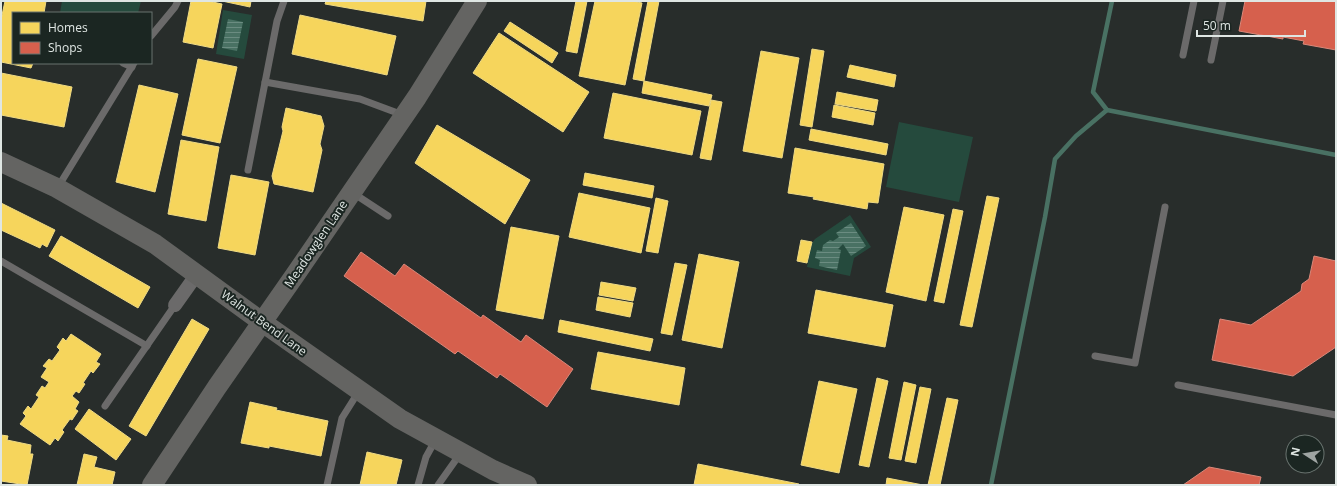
<svg xmlns="http://www.w3.org/2000/svg" width="1337" height="486" font-family="'Open Sans',sans-serif">
  <defs>
    <pattern id="water-rules" width="6" height="5" patternUnits="userSpaceOnUse"><rect width="6" height="5" fill="#497163"/><path d="M0 2.5h6" fill="none" stroke="#6b8c81"/></pattern>
  </defs>
  <rect width="100%" height="100%" fill="#282d2b"/>
  <g fill="#254a3d">
    <polygon points="62,1 141,1 138,13 60,13"/>
    <polygon points="223,10 252,15 244,59 216,54"/>
    <polygon points="899,122 973,137 959,202 886,187"/>
    <polygon points="850,215 871,247 854,258 850,276 807,267 812,243 815,239"/>
  </g>
  <g fill="url(#water-rules)">
    <polygon points="228,19 243,22 237,51 222,48"/>
    <polygon points="851,223 866,246 851,256 843,244 838,249 841,250 837,270 819,266 820,260 815,258 817,250 822,251 823,245 830,240 833,241 839,237 836,233"/>
  </g>
  <g fill="#f6d55c" stroke="#efda84">
    <polygon points="5,1 46,1 44,13 13,13 13,63 33,63 31,68 1,62 1,20"/>
    <polygon points="191,1 208,1 222,4 213,48 183,42"/>
    <polygon points="222,1 251,1 250,7"/>
    <polygon points="326,1 426,1 423,21 325,4"/>
    <polygon points="576,1 587,1 577,53 566,51"/>
    <polygon points="595,1 633,1 642,3 625,85 579,76"/>
    <polygon points="648,1 659,1 644,81 633,79"/>
    <polygon points="300,15 396,36 387,75 292,54"/>
    <polygon points="510,22 558,53 552,63 504,31"/>
    <polygon points="499,33 589,92 563,132 473,73"/>
    <polygon points="812,49 824,51 812,127 800,125"/>
    <polygon points="761,51 799,58 782,158 743,151"/>
    <polygon points="198,59 237,67 220,143 182,135"/>
    <polygon points="850,65 896,75 894,87 847,77"/>
    <polygon points="1,73 72,87 64,127 1,115"/>
    <polygon points="644,81 712,95 709,106 642,93"/>
    <polygon points="139,85 178,94 155,192 116,182"/>
    <polygon points="837,92 878,100 876,111 835,104"/>
    <polygon points="613,93 701,111 692,155 604,138"/>
    <polygon points="711,100 722,102 711,160 700,158"/>
    <polygon points="834,105 875,113 873,125 832,117"/>
    <polygon points="286,108 321,116 324,126 320,144 322,150 313,192 274,184 272,176 283,131 282,127"/>
    <polygon points="437,125 530,180 505,224 415,163"/>
    <polygon points="811,129 888,144 886,155 809,140"/>
    <polygon points="181,140 219,147 206,221 168,214"/>
    <polygon points="795,148 884,164 878,203 868,202 867,209 813,199 814,197 788,193"/>
    <polygon points="585,173 654,186 652,198 583,185"/>
    <polygon points="231,175 269,182 255,255 218,248"/>
    <polygon points="579,193 650,208 641,253 569,237"/>
    <polygon points="987,196 999,198 972,327 960,325"/>
    <polygon points="656,198 668,201 658,253 646,251"/>
    <polygon points="1,203 55,230 47,247 42,244 40,248 1,230"/>
    <polygon points="904,207 944,215 926,301 886,292"/>
    <polygon points="953,209 963,211 944,303 934,301"/>
    <polygon points="511,227 559,236 543,319 496,310"/>
    <polygon points="61,236 150,287 138,308 49,256"/>
    <polygon points="801,240 812,242 807,263 797,261"/>
    <polygon points="699,254 739,262 722,348 682,340"/>
    <polygon points="675,263 687,265 672,335 661,333"/>
    <polygon points="601,282 636,288 633,301 599,295"/>
    <polygon points="816,290 893,305 885,347 808,333"/>
    <polygon points="598,297 633,303 630,317 596,310"/>
    <polygon points="192,319 209,329 146,436 129,426"/>
    <polygon points="560,320 653,339 650,351 558,332"/>
    <polygon points="71,334 101,354 96,362 100,364 93,373 91,371 83,383 85,384 79,393 76,391 72,396 79,402 75,409 78,411 72,420 70,419 62,430 64,432 58,441 55,438 50,445 20,424 26,416 23,413 28,406 31,409 39,397 36,395 42,386 45,388 49,382 41,377 47,368 43,366 49,359 52,361 60,350 57,347 63,338 66,341"/>
    <polygon points="598,352 685,368 679,405 591,389"/>
    <polygon points="877,378 888,381 869,467 859,465"/>
    <polygon points="819,381 857,389 839,473 801,465"/>
    <polygon points="904,382 916,385 901,460 889,458"/>
    <polygon points="920,387 931,389 916,463 905,461"/>
    <polygon points="947,398 958,400 940,485 928,485"/>
    <polygon points="250,402 277,408 276,410 328,421 321,456 269,446 269,448 241,443"/>
    <polygon points="89,409 131,439 116,460 75,429"/>
    <polygon points="1,435 8,436 7,440 31,445 30,454 33,454 27,485 1,481"/>
    <polygon points="367,452 402,460 396,485 360,485"/>
    <polygon points="84,454 97,457 94,467 115,472 112,485 77,485"/>
    <polygon points="698,464 799,484 799,485 694,485"/>
    <polygon points="887,478 923,485 886,485"/>
  </g>
  <g fill="#d6604d" stroke="#d9887a">
    <polygon points="1245,1 1336,1 1336,50 1303,44 1304,41 1283,37 1283,39 1239,31"/>
    <polygon points="361,252 395,276 404,264 481,318 483,315 521,342 526,335 573,369 547,407 500,374 497,378 458,351 455,354 344,276"/>
    <polygon points="1314,256 1336,261 1336,347 1293,376 1212,360 1220,319 1251,325 1301,291 1302,284 1309,279"/>
    <polygon points="1209,467 1261,477 1259,485 1183,485"/>
  </g>
  <g fill="none" stroke-linecap="round" stroke-linejoin="round">
    <g stroke="#497163" stroke-width="4.5">
      <polyline points="1112,1 1093,92 1107,110 1336,155"/>
      <polyline points="991,485 1045,217 1055,159 1076,136 1107,110"/>
    </g>
    <g stroke="#6b6a6a" stroke-width="7">
      <polyline points="151,36 175,7 178,1"/>
      <polyline points="1183,55 1194,1"/>
      <polyline points="1211,60 1223,1"/>
      <polyline points="123,63 132,67"/>
      <polyline points="265,82 360,99 403,115"/>
      <polyline points="248,170 277,21 284,1"/>
      <polyline points="58,187 134,63"/>
      <polyline points="353,193 388,216"/>
      <polyline points="1,261 147,346"/>
      <polyline points="1095,356 1135,363 1165,207"/>
      <polyline points="1178,385 1336,415"/>
      <polyline points="105,406 175,305"/>
      <polyline points="327,485 342,418 359,391"/>
      <polyline points="418,485 426,457 436,439"/>
      <polyline points="438,485 460,454"/>
    </g>
    <polyline stroke="#6b6a6a" stroke-width="14" points="175,305 197,274"/>
    <g stroke="#646462" stroke-width="20">
      <polyline points="1,162 57,188 155,244 262,322 400,419 493,470 527,485"/>
      <polyline points="152,485 217,387 295,275 417,97 477,1"/>
    </g>
  </g>
  <g text-anchor="middle" stroke-width="4" stroke-linejoin="round" paint-order="stroke">
    <g font-size="12" fill="#dfe6e3" stroke="#1b2622">
      <text transform="translate(316 244) rotate(-56)" y="4">Meadowglen Lane</text>
      <text transform="translate(264 323) rotate(36)" y="4">Walnut Bend Lane</text>
    </g>
  </g>
  <rect width="1337" height="486" fill="none" stroke="#dfe6e3" stroke-width="4"/>
  <rect x="12" y="12" width="140" height="52" fill="#1b2622" stroke="#69736f"/>
  <rect x="20" y="22" width="20" height="12" fill="#f6d55c" stroke="#69736f"/>
  <text x="48" y="32" font-size="12" fill="#dfe6e3">Homes</text>
  <rect x="20" y="42" width="20" height="12" fill="#d6604d" stroke="#69736f"/>
  <text x="48" y="52" font-size="12" fill="#dfe6e3">Shops</text>
  <g transform="translate(1305 454) rotate(282)"><circle r="19" fill="#1b2622" stroke="#69736f"/>
  <path d="M0-3L7 15L0 10L-7 15Z" fill="#9fa5a3"/>
  <text y="-6" font-size="11" font-weight="bold" text-anchor="middle" fill="#dfe6e3">N</text>
  </g>
  <path d="M1197 30v6h108v-6" fill="none" stroke="#dfe6e3" stroke-width="2"/>
  <text x="1203" y="30" font-size="12" fill="#dfe6e3" stroke="#1b2622" stroke-width="3" paint-order="stroke">50 m</text>
</svg>
